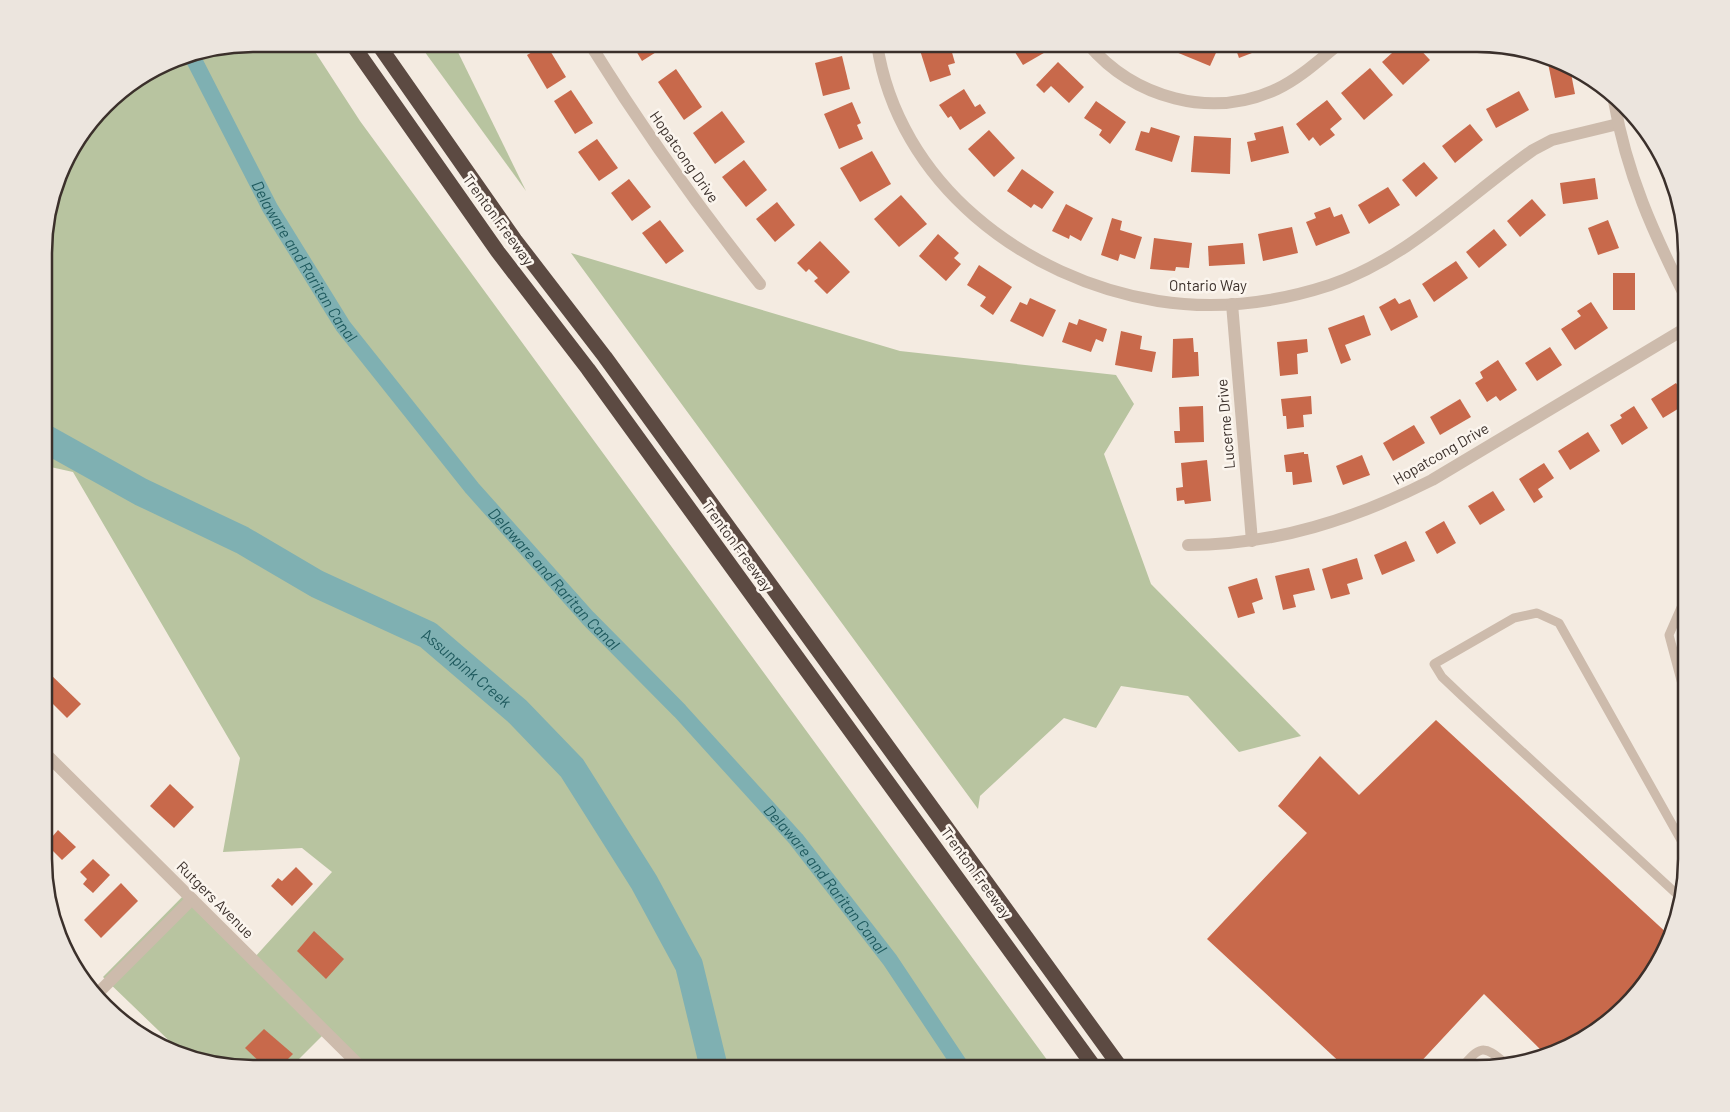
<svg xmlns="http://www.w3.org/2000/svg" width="1730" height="1112" font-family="Barlow,sans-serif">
  <rect width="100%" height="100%" fill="#f4ebe1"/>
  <g fill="#b8c4a0">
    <polygon points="254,44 310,44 360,121 1053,1068 364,1068 327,1031 290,1068 254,1068 186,1057 103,977 187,892 254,958 332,872 302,848 223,852 240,758 73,472 46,466 46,227 66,161 115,96 174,60"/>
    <polygon points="420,44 454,44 526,191 427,55"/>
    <polygon points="571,253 900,351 1116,375 1134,404 1104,454 1151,584 1301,736 1239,752 1188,696 1121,686 1096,728 1064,718 980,796 978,809"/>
  </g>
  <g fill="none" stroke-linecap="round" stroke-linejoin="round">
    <path stroke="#7fb0b2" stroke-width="16" id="s1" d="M192,56L270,208L343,326L472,488L588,618L680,711L796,839L890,960L962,1068"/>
    <path stroke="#7fb0b2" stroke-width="28" id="s2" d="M46,439L141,492L242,540L317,584L428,635L517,711L572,768L644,882L689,965L714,1068"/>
  </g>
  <g fill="#c8694b">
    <polygon points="506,44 519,44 510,49"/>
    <polygon points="546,44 566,77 547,89 527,55"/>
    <polygon points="632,44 669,44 642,61"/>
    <polygon points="694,44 732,44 732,47 712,49 712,46 694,48"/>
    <polygon points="918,44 943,44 945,51 951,49 955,63 948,65 951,75 930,82"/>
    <polygon points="1010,44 1045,44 1049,50 1023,65"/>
    <polygon points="1180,44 1220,44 1210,66 1176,52"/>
    <polygon points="1234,44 1275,44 1239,58"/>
    <polygon points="1402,44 1415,44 1430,60 1403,85 1382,62"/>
    <polygon points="842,56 850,89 823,96 815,63"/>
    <polygon points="1557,61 1570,68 1575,94 1555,98 1548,63"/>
    <polygon points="1058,62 1084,87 1069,103 1051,86 1044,93 1036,85"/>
    <polygon points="1370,68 1393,95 1364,120 1341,93"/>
    <polygon points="676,69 702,107 684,120 658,82"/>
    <polygon points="964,89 975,107 980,104 986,113 960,130 951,116 948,118 939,105"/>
    <polygon points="571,90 593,123 575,134 554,101"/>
    <polygon points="1519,91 1529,110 1496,128 1486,109"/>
    <polygon points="1327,100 1342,119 1330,129 1335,135 1320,146 1313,137 1309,141 1296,124"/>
    <polygon points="1096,101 1126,122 1110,144 1099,135 1102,130 1084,118"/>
    <polygon points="852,102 861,123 857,125 863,139 839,149 824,114"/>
    <polygon points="722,111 745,142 715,164 693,133"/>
    <polygon points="1470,124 1483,140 1455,163 1442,146"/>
    <polygon points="1283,126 1289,153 1251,162 1247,142 1256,140 1254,133"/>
    <polygon points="1151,127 1180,136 1172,162 1135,150 1141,131 1149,133"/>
    <polygon points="989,130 1015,158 994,177 968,149"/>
    <polygon points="1194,136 1231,138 1230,174 1191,172"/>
    <polygon points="597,139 618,168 599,181 578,152"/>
    <polygon points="872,151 891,184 860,202 840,168"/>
    <polygon points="744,160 767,190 746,207 722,177"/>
    <polygon points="1424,162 1438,178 1416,197 1402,180"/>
    <polygon points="1022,169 1054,192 1042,209 1034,204 1031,208 1007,191"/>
    <polygon points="1595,178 1598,199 1563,204 1560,183"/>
    <polygon points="629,179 651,207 632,221 611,193"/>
    <polygon points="1388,187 1400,205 1369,224 1358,205"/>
    <polygon points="901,195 927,224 899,247 874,219"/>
    <polygon points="1532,199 1546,215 1520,237 1507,221"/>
    <polygon points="777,202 795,225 775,242 756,219"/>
    <polygon points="1066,204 1093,218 1081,241 1070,235 1069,239 1052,231"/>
    <polygon points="1330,207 1334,217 1342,214 1350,233 1316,246 1306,222 1316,218 1314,213"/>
    <polygon points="1112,218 1122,221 1120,230 1142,237 1135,259 1120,254 1118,261 1101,255"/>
    <polygon points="660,220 684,251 666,264 642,233"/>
    <polygon points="1608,220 1619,248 1598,255 1588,228"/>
    <polygon points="1292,227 1298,253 1263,261 1258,234"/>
    <polygon points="1494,229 1507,245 1479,268 1466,252"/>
    <polygon points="938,234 959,253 954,258 961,264 946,281 919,256"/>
    <polygon points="1154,238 1192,243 1189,268 1176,267 1175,271 1150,269"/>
    <polygon points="820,241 850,272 827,294 814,281 818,278 809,269 806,272 797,263"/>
    <polygon points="1243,243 1245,264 1209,266 1208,246"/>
    <polygon points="1456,261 1468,278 1434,302 1422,284"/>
    <polygon points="979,265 1012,287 993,315 980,306 986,297 967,285"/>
    <rect x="1613" y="273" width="22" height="37"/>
    <polygon points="1030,298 1056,310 1043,337 1010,321 1020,302 1027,305"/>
    <polygon points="1395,298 1399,304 1410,299 1418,317 1391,331 1379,307"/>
    <polygon points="1591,302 1608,328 1575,350 1561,329 1581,316 1577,311"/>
    <polygon points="1364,315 1371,335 1345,345 1351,360 1341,364 1328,328"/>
    <polygon points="1079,319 1107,329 1103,342 1096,339 1091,352 1062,342 1069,322 1077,325"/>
    <polygon points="1121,331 1142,336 1140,349 1156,352 1152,372 1115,365"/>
    <polygon points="1193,338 1194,352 1198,352 1199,376 1172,378 1173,339"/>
    <polygon points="1307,339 1308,352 1297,354 1298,374 1280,376 1277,342"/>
    <polygon points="1550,347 1562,365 1537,381 1525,363"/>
    <polygon points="1498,360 1517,390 1500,401 1496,396 1487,402 1475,383 1483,378 1480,372"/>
    <polygon points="1676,383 1686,398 1686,404 1663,418 1651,399"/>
    <polygon points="1311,396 1312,414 1303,415 1304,427 1287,429 1286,416 1283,416 1281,399"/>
    <polygon points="1460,399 1471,417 1440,435 1430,417"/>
    <polygon points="1203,406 1204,442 1175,443 1174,431 1180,431 1179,407"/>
    <polygon points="1634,406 1648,428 1622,445 1610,425 1622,418 1620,415"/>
    <polygon points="1414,425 1425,443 1393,461 1383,443"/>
    <polygon points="1588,432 1600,451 1570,470 1558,451"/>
    <polygon points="1304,452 1304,454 1308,454 1312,482 1293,485 1292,472 1286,472 1284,455"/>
    <polygon points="1362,455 1370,475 1343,485 1336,466"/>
    <polygon points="1207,460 1211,501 1185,504 1184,500 1177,501 1176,488 1183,487 1181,463"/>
    <polygon points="1544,463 1554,478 1538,489 1543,497 1534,503 1519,479"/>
    <polygon points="1493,491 1505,510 1480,525 1468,506"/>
    <polygon points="1444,521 1456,543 1437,554 1425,532"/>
    <polygon points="1406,541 1415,561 1382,575 1374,555"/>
    <polygon points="1357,558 1363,579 1347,584 1350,594 1331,599 1322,569"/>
    <polygon points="1309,568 1315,590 1293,595 1296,607 1283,610 1275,576"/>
    <polygon points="1257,578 1263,599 1252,603 1255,613 1238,618 1228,587"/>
    <polygon points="47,671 81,704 67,718 46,697"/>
    <polygon points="1436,720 1670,936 1651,975 1581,1040 1543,1052 1484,994 1415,1068 1346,1068 1207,939 1307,833 1278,806 1320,756 1359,795"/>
    <polygon points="170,784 194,807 174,828 150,806"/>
    <polygon points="58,830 76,847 62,860 46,844"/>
    <polygon points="93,859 110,875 93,893 83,884 87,879 80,872"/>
    <polygon points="296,867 313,884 292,906 271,886 278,878 282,881"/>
    <polygon points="121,883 138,901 101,938 84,920"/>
    <polygon points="314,931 344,959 326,979 297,951"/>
    <polygon points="264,1029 293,1054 279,1068 266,1068 245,1048"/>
  </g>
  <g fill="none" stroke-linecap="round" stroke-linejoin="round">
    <g stroke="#cdbbac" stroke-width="9">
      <polyline points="1686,602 1683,603 1669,635 1686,699"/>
      <polyline points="1681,898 1462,696 1442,677 1434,664 1514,618 1537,613 1559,623 1686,849"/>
      <path d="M1461,1068C1480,1046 1483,1044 1505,1063"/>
    </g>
    <g stroke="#cdbbac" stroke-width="12">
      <path d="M590,44C642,128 698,207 760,284"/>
      <path d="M877,44C898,183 1024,279 1158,301C1215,310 1275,303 1330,285C1409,258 1466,197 1533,150L1552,140L1618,124"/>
      <path d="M1088,44C1134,98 1211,120 1277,89C1300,78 1319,60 1339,44"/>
      <path d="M1614,101C1627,175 1653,232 1686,298"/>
      <polyline points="1232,304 1252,541"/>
      <path d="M1188,545C1275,545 1355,519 1432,480L1686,328"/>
      <polyline points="46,754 362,1068"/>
      <polyline points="98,993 192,899"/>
    </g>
    <g stroke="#5c4a42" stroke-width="15">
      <polyline points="352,44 498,252 588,369 1095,1068"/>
      <polyline points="378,44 515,240 605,357 1121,1068"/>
    </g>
  </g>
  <g text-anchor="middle" stroke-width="5" stroke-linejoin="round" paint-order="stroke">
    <g font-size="15" fill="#3b302b" stroke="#fbf5ee">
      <text transform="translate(684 157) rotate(55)" y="5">Hopatcong Drive</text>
      <text transform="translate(498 220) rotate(54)" y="5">Trenton Freeway</text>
      <text x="1208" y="291">Ontario Way</text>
      <text transform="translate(1226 424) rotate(-95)" y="5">Lucerne Drive</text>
      <text transform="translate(1441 454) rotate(-30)" y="5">Hopatcong Drive</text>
      <text transform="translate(737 546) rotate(54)" y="5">Trenton Freeway</text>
      <text transform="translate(976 873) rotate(54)" y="5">Trenton Freeway</text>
      <text transform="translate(215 900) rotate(45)" y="5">Rutgers Avenue</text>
    </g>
    <g font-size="16" font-style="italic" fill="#1f5a5e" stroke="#fbf5ee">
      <text dy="6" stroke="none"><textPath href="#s1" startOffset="234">Delaware and Raritan Canal</textPath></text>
      <text dy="6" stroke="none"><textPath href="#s1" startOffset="639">Delaware and Raritan Canal</textPath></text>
      <text dy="6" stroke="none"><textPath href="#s2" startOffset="480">Assunpink Creek</textPath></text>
      <text dy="6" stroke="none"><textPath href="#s1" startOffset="1044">Delaware and Raritan Canal</textPath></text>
    </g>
  </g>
  <path d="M0 0H1730V1112H0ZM253 52H1477A201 201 0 0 1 1678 253V859A201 201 0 0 1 1477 1060H253A201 201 0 0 1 52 859V253A201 201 0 0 1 253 52Z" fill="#ece5de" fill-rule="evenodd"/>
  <path fill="none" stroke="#3b302b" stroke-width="2.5" d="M253 52H1477A201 201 0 0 1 1678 253V859A201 201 0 0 1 1477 1060H253A201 201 0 0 1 52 859V253A201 201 0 0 1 253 52Z"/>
</svg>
